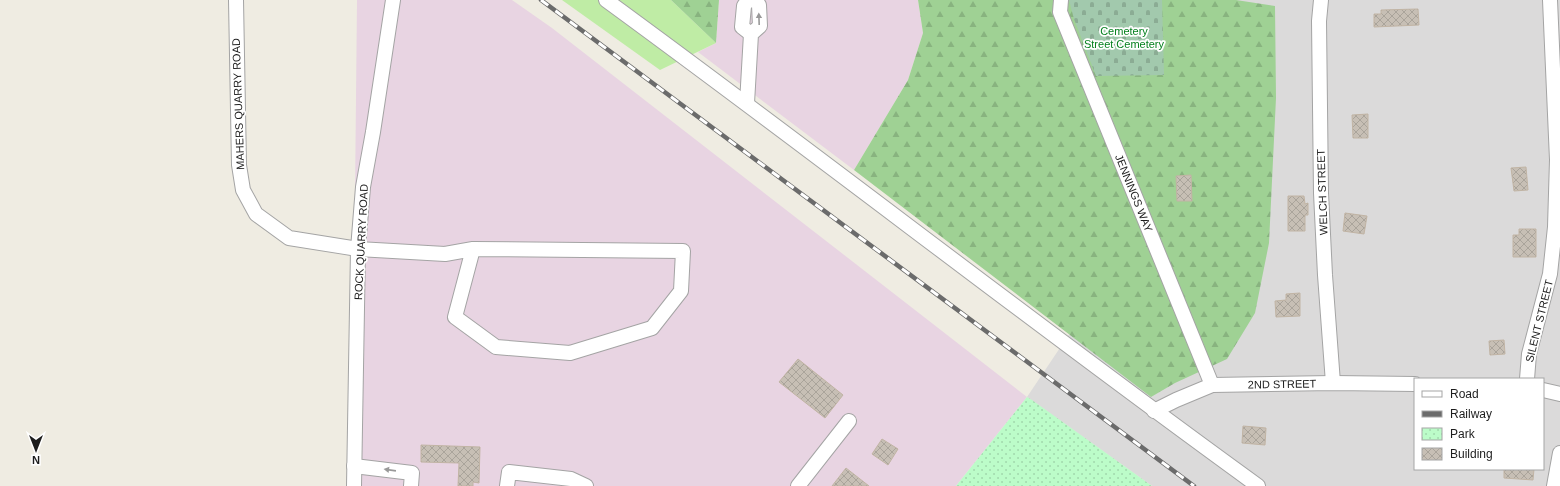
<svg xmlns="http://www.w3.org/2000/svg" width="1560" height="486" font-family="Arial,sans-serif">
  <defs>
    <pattern id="forest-firs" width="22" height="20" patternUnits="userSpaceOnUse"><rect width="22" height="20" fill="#9fd194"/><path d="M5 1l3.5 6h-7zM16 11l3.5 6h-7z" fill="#88b37f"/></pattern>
    <pattern id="cemetery-stones" width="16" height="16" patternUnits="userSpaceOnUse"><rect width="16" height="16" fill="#a2c9ad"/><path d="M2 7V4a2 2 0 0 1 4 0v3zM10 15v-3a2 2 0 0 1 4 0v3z" fill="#8bac94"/></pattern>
    <pattern id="park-dots" width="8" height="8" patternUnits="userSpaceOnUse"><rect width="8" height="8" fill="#bcfcc9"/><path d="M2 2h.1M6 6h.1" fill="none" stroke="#a1d8ac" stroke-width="1.8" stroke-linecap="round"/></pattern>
    <pattern id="building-cross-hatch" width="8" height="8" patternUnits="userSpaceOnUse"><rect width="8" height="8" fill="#c7bfb5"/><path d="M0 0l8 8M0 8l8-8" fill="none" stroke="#aaa49b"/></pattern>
  </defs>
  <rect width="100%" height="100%" fill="#efece2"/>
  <path fill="#dbdada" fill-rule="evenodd" d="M1170,0H1560V486H1152L1027,397L1170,184ZM1415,379H1543V469H1415Z"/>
  <g fill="#e8d4e2">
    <polygon points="357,0 512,0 552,28 1027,397 956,486 352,486"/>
    <polygon points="719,0 918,0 923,33 908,80 854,170 698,52 716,43"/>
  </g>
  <polygon fill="#bfeca5" points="562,0 671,0 716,43 660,70"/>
  <g fill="url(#forest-firs)">
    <polygon points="671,0 719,0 716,43"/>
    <polygon points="918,0 1236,0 1275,6 1276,98 1269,243 1255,313 1227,359 1175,383 1151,397 854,170 908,80 923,33"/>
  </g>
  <polygon fill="url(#cemetery-stones)" points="1069,0 1162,0 1164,75 1096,76 1074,19"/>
  <polygon fill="url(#park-dots)" points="1027,397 1032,400 1152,486 956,486"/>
  <g fill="url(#building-cross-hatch)" stroke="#c1b4a4">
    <polygon points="1418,9 1419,25 1374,27 1374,14 1381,14 1381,10"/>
    <polygon points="1368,114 1368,138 1353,138 1352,115"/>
    <polygon points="1526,167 1528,190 1514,191 1511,168"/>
    <polygon points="1191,175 1192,201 1177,201 1176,176"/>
    <polygon points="1288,196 1304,196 1305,204 1308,203 1308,215 1305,215 1305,231 1288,231"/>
    <polygon points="1345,213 1367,216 1364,234 1343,231"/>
    <polygon points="1519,229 1536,229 1536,257 1513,257 1513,235 1519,235"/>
    <polygon points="1300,293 1300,316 1276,317 1275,301 1286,300 1286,294"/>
    <polygon points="1504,340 1505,354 1490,355 1489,341"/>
    <polygon points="798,359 843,395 825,418 779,382"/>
    <polygon points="1243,426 1266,428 1265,445 1242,443"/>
    <polygon points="882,439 898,449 888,465 872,454"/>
    <polygon points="421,445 480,447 479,483 473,482 473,486 458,486 459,463 421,462"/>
    <polygon points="846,468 869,486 832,486"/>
    <polygon points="1504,469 1534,469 1533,480 1504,478"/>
  </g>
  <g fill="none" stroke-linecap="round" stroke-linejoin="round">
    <defs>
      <g id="minor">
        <polyline points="236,0 239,165 243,190 256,214 289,238 358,249 445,254 473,249 683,251 681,291 652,328 570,353 496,347 455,317 473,249"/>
        <path d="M606,0C825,160 1038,327 1258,486"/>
        <polyline points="748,0 744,6 742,27 751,34"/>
        <polyline points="1061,0 1060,12 1212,385"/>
        <polyline points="1321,0 1319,21 1321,193 1325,275 1333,383"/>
        <polyline points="747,103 751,34 760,26 759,5 755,0"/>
        <polyline points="1527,379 1529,354 1550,274 1555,227 1557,160 1550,0"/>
        <polyline points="1543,390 1560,394"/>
        <polyline points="1154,411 1176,400 1212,385 1333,383 1415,384"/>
        <polyline points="354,466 412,473 411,486"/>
        <polyline points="354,486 358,249 363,187 373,132 393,0"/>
        <polyline points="507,486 509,472 571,479 586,486"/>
        <polyline points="798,486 849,421"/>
        <polyline points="1554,486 1560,453"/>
      </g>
    </defs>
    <use href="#minor" stroke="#a4a4a4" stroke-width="16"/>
    <use href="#minor" stroke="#fff" stroke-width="14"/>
    <defs>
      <polyline id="rail" points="541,0 1194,486"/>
    </defs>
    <use href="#rail" stroke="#6b6b6b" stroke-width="4.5"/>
    <use href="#rail" stroke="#fff" stroke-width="3" stroke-dasharray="9" stroke-linecap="butt"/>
  </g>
  <defs><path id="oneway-solid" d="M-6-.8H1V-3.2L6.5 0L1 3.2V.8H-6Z"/></defs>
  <g fill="#999">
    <use href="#oneway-solid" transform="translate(759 19) rotate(-92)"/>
    <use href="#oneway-solid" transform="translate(390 470) rotate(-172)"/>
  </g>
  <g text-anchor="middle" stroke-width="3.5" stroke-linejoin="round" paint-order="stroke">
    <g font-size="11" fill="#05811e" stroke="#fff">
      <text x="1124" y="35">Cemetery<tspan x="1124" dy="13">Street Cemetery</tspan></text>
    </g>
    <g font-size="11" fill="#1d1d1d" stroke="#fff">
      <text transform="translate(238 104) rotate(-92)" y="4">MAHERS QUARRY ROAD</text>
      <text transform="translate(1322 192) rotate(-92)" y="4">WELCH STREET</text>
      <text transform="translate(1134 193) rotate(68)" y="4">JENNINGS WAY</text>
      <text transform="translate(361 242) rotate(-87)" y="4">ROCK QUARRY ROAD</text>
      <text transform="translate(1539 321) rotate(-76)" y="4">SILENT STREET</text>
      <text transform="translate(1282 384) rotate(-1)" y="4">2ND STREET</text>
    </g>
  </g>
  <rect x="1414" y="378" width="130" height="92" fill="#ffffff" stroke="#a5a5a5"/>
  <rect x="1422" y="391" width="20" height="6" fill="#ffffff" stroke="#a5a5a5"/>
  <text x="1450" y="398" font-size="12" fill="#1d1d1d">Road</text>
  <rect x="1422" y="411" width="20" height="6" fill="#6b6b6b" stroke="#a5a5a5"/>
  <text x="1450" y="418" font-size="12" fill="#1d1d1d">Railway</text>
  <rect x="1422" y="428" width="20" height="12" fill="url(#park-dots)" stroke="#a5a5a5"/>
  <text x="1450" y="438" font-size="12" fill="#1d1d1d">Park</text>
  <rect x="1422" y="448" width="20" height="12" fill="url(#building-cross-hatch)" stroke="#a5a5a5"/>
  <text x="1450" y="458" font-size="12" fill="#1d1d1d">Building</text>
  <g transform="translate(36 450) rotate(180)" stroke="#ffffff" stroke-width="3" paint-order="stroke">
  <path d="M0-3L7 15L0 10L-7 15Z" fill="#1d1d1d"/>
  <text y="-6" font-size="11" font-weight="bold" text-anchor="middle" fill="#1d1d1d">N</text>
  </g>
</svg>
